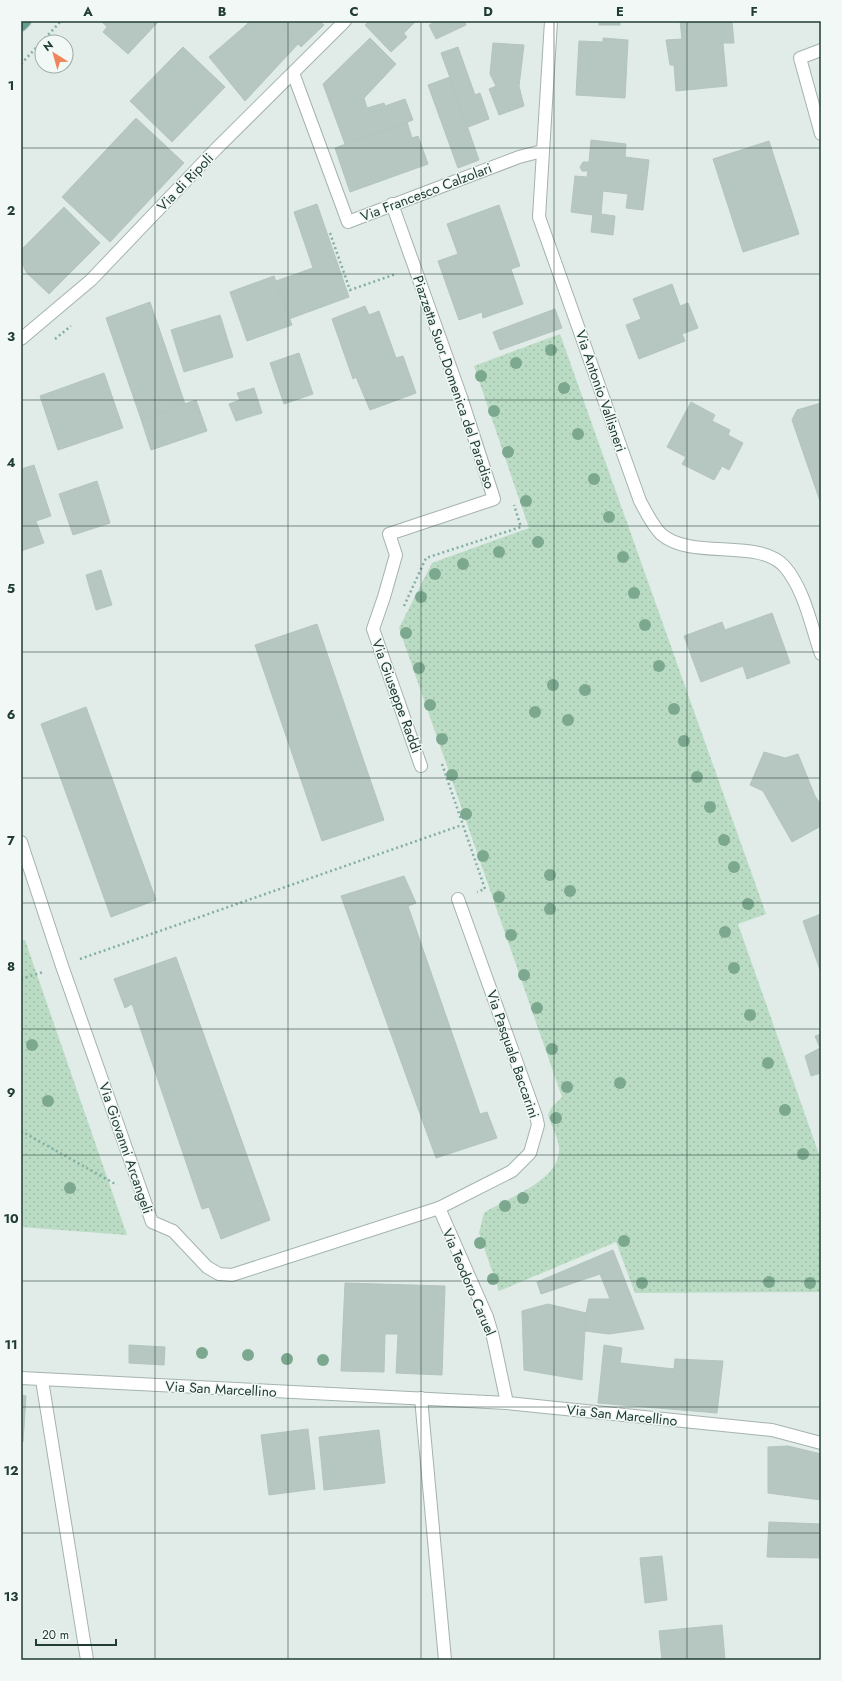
<svg xmlns="http://www.w3.org/2000/svg" width="842" height="1681" font-family="Jost,sans-serif">
  <defs>
    <pattern id="green-dots" width="8" height="8" patternUnits="userSpaceOnUse"><rect width="8" height="8" fill="#badcc4"/><path d="M2 2h.1M6 6h.1" fill="none" stroke="#a0bea9" stroke-width="1.8" stroke-linecap="round"/></pattern>
  </defs>
  <rect width="100%" height="100%" fill="#e1ebe7"/>
  <g fill="url(#green-dots)">
    <path d="M560,334L766,914L738,924L821,1160V1292L635,1293L616,1242L499,1291L479,1233L484,1213C506,1198 562,1181 559,1147C558,1137 551,1125 548,1115L552,1107L562,1097L399,628L432,563L529,528L474,366Z"/>
    <polygon points="21,940 25,940 127,1235 21,1227"/>
  </g>
  <g fill="#b6c6c0" stroke="#b3c5be">
    <polygon points="101,21 159,21 128,54 103,32 107,27"/>
    <polygon points="250,21 276,21 299,43 284,59 245,26"/>
    <polygon points="276,21 320,21 324,25 301,47"/>
    <polygon points="369,21 393,21 407,37 391,52 365,25"/>
    <polygon points="393,21 416,21 404,33"/>
    <polygon points="437,21 464,21 466,25 436,39 429,25"/>
    <rect x="599" y="21" width="21" height="4"/>
    <polygon points="680,21 732,21 734,43 723,43 727,86 676,91 674,65 670,65 666,40 682,39"/>
    <polygon points="245,26 284,59 245,101 209,57"/>
    <polygon points="370,38 396,64 364,98 367,108 384,103 385,106 405,99 413,120 345,144 323,84"/>
    <polygon points="603,38 628,40 625,98 576,95 579,41 603,42"/>
    <polygon points="493,43 524,45 519,86 524,106 499,115 489,89 496,86 490,74"/>
    <polygon points="183,47 225,87 172,142 130,101"/>
    <polygon points="458,47 475,95 480,93 489,119 468,127 441,53"/>
    <polygon points="450,77 479,160 458,168 428,85"/>
    <polygon points="136,118 184,163 110,242 62,197"/>
    <polygon points="407,122 412,138 418,136 428,164 350,192 335,148"/>
    <polygon points="591,140 626,144 625,157 649,160 643,210 626,208 628,194 603,191 601,214 615,216 613,235 591,232 593,215 571,212 575,176 587,177 588,171 582,171 580,167 583,162 589,162"/>
    <polygon points="769,141 799,234 743,252 713,159"/>
    <polygon points="317,204 349,297 289,319 276,281 313,268 294,212"/>
    <polygon points="499,205 520,266 511,269 523,304 483,318 482,312 459,320 438,261 458,254 447,224"/>
    <polygon points="64,207 100,243 49,294 26,272 21,260 21,250"/>
    <polygon points="274,276 292,325 247,341 230,292"/>
    <polygon points="672,284 680,306 688,303 698,328 682,334 685,341 639,359 626,325 641,319 633,299"/>
    <polygon points="150,302 185,404 141,419 106,318"/>
    <polygon points="365,306 369,315 379,311 396,358 403,356 416,393 370,410 356,377 353,379 332,319"/>
    <polygon points="555,309 562,328 500,350 493,332"/>
    <polygon points="220,315 233,357 184,372 171,330"/>
    <polygon points="299,353 313,394 284,404 270,363"/>
    <polygon points="104,373 123,428 58,450 40,396"/>
    <polygon points="254,388 262,413 236,421 229,404 240,400 237,393"/>
    <polygon points="196,400 207,431 151,450 141,419"/>
    <polygon points="691,402 715,415 712,421 730,430 728,435 743,443 729,470 722,466 714,480 682,464 686,457 667,447"/>
    <polygon points="821,403 821,504 792,420 797,410"/>
    <polygon points="34,465 51,516 21,526 21,469"/>
    <polygon points="97,481 110,523 73,535 59,494"/>
    <polygon points="36,521 44,543 21,551 21,526"/>
    <polygon points="101,570 112,605 96,610 86,575"/>
    <polygon points="772,613 790,663 747,679 743,666 701,682 684,636 722,622 725,630"/>
    <polygon points="317,624 384,820 322,841 255,645"/>
    <polygon points="86,707 156,900 111,917 41,724"/>
    <polygon points="764,752 785,758 798,754 815,796 821,805 821,826 792,842 763,791 750,785"/>
    <polygon points="404,876 416,903 408,906 480,1114 487,1112 497,1138 436,1158 341,896"/>
    <polygon points="821,914 821,973 803,921"/>
    <polygon points="176,957 270,1220 221,1239 209,1207 202,1209 132,1004 125,1008 114,979"/>
    <polygon points="821,1034 821,1073 811,1076 805,1056 820,1048 815,1036"/>
    <polygon points="613,1250 644,1329 609,1334 585,1331 586,1313 589,1299 610,1299 600,1274 541,1294 537,1282"/>
    <polygon points="345,1283 445,1286 442,1375 396,1373 398,1334 385,1334 384,1372 341,1371"/>
    <polygon points="548,1304 586,1313 582,1380 524,1370 522,1311"/>
    <polygon points="129,1345 165,1347 164,1365 129,1363"/>
    <polygon points="604,1345 622,1348 620,1363 674,1369 675,1359 723,1361 717,1413 598,1403"/>
    <polygon points="21,1395 26,1396 23,1442 21,1442"/>
    <polygon points="308,1429 315,1489 269,1495 261,1435"/>
    <polygon points="379,1430 385,1483 324,1490 319,1437"/>
    <polygon points="788,1446 821,1454 821,1500 768,1493 768,1447"/>
    <polygon points="769,1522 821,1524 821,1558 767,1557"/>
    <polygon points="662,1556 667,1600 645,1603 640,1558"/>
    <polygon points="722,1625 725,1660 662,1660 659,1631"/>
  </g>
  <g fill="none" stroke-linecap="round" stroke-linejoin="round">
    <defs>
      <g id="minor">
        <path d="M551,21L539,217L640,501C646,512 652,525 661,534C692,561 759,537 785,567C805,591 811,626 821,654"/>
        <polyline points="821,50 800,58 821,134"/>
        <polyline points="293,73 348,222 519,157 542,151"/>
        <polyline points="392,204 461,397 494,499 389,534 396,555 384,597 373,629 421,766"/>
        <polyline points="21,339 91,280 216,149 345,21"/>
        <polyline points="21,842 62,966 152,1222 173,1231 207,1267 219,1274 232,1275 439,1208 512,1171 530,1153 538,1125 536,1116 458,899"/>
        <polyline points="439,1208 487,1317 493,1337 507,1403"/>
        <polyline points="21,1378 507,1403 772,1430 821,1443"/>
        <polyline points="42,1380 87,1660"/>
        <polyline points="421,1398 445,1660"/>
      </g>
      <polyline id="major" points="21,25 25,21"/>
    </defs>
    <use href="#minor" stroke="#a4b3ae" stroke-width="14"/>
    <use href="#major" stroke="#c1c8c6" stroke-width="14"/>
    <g stroke="#81afa2" stroke-width="2.5" stroke-dasharray="2 3" stroke-linecap="butt">
      <polyline points="21,64 61,21"/>
      <polyline points="330,233 350,290 396,274"/>
      <polyline points="55,339 71,326"/>
      <polyline points="404,606 426,558 521,527 514,505"/>
      <polyline points="442,764 485,889 477,892"/>
      <polyline points="80,959 462,825"/>
      <polyline points="21,979 43,972"/>
      <polyline points="21,1131 117,1185"/>
    </g>
    <use href="#minor" stroke="#fff" stroke-width="12"/>
    <use href="#major" stroke="#66a093" stroke-width="12"/>
  </g>
  <g fill="#7da890">
    <circle cx="551" cy="350" r="6"/>
    <circle cx="516" cy="363" r="6"/>
    <circle cx="481" cy="376" r="6"/>
    <circle cx="564" cy="388" r="6"/>
    <circle cx="494" cy="411" r="6"/>
    <circle cx="578" cy="434" r="6"/>
    <circle cx="508" cy="452" r="6"/>
    <circle cx="594" cy="479" r="6"/>
    <circle cx="526" cy="501" r="6"/>
    <circle cx="609" cy="517" r="6"/>
    <circle cx="538" cy="542" r="6"/>
    <circle cx="499" cy="552" r="6"/>
    <circle cx="623" cy="557" r="6"/>
    <circle cx="463" cy="564" r="6"/>
    <circle cx="435" cy="574" r="6"/>
    <circle cx="634" cy="593" r="6"/>
    <circle cx="421" cy="597" r="6"/>
    <circle cx="645" cy="625" r="6"/>
    <circle cx="406" cy="633" r="6"/>
    <circle cx="659" cy="666" r="6"/>
    <circle cx="419" cy="668" r="6"/>
    <circle cx="553" cy="685" r="6"/>
    <circle cx="585" cy="690" r="6"/>
    <circle cx="430" cy="705" r="6"/>
    <circle cx="674" cy="709" r="6"/>
    <circle cx="535" cy="712" r="6"/>
    <circle cx="568" cy="720" r="6"/>
    <circle cx="442" cy="739" r="6"/>
    <circle cx="684" cy="741" r="6"/>
    <circle cx="452" cy="775" r="6"/>
    <circle cx="697" cy="777" r="6"/>
    <circle cx="710" cy="807" r="6"/>
    <circle cx="466" cy="814" r="6"/>
    <circle cx="724" cy="840" r="6"/>
    <circle cx="483" cy="856" r="6"/>
    <circle cx="734" cy="867" r="6"/>
    <circle cx="550" cy="875" r="6"/>
    <circle cx="570" cy="891" r="6"/>
    <circle cx="499" cy="897" r="6"/>
    <circle cx="748" cy="904" r="6"/>
    <circle cx="550" cy="909" r="6"/>
    <circle cx="725" cy="932" r="6"/>
    <circle cx="511" cy="935" r="6"/>
    <circle cx="734" cy="968" r="6"/>
    <circle cx="524" cy="975" r="6"/>
    <circle cx="537" cy="1008" r="6"/>
    <circle cx="750" cy="1015" r="6"/>
    <circle cx="32" cy="1045" r="6"/>
    <circle cx="552" cy="1049" r="6"/>
    <circle cx="768" cy="1063" r="6"/>
    <circle cx="620" cy="1083" r="6"/>
    <circle cx="567" cy="1087" r="6"/>
    <circle cx="48" cy="1101" r="6"/>
    <circle cx="785" cy="1110" r="6"/>
    <circle cx="556" cy="1118" r="6"/>
    <circle cx="803" cy="1154" r="6"/>
    <circle cx="70" cy="1188" r="6"/>
    <circle cx="523" cy="1198" r="6"/>
    <circle cx="505" cy="1206" r="6"/>
    <circle cx="624" cy="1241" r="6"/>
    <circle cx="480" cy="1243" r="6"/>
    <circle cx="493" cy="1279" r="6"/>
    <circle cx="769" cy="1282" r="6"/>
    <circle cx="642" cy="1283" r="6"/>
    <circle cx="810" cy="1283" r="6"/>
    <circle cx="202" cy="1353" r="6"/>
    <circle cx="248" cy="1355" r="6"/>
    <circle cx="287" cy="1359" r="6"/>
    <circle cx="323" cy="1360" r="6"/>
  </g>
  <path fill="none" stroke="#213c35" stroke-width="1" stroke-opacity="0.55" d="M155,21V1660M288,21V1660M421,21V1660M554,21V1660M687,21V1660M21,148H821M21,274H821M21,400H821M21,526H821M21,652H821M21,778H821M21,903H821M21,1029H821M21,1155H821M21,1281H821M21,1407H821M21,1533H821"/>
  <g text-anchor="middle" stroke-width="3" stroke-linejoin="round" paint-order="stroke">
    <g font-size="14" fill="#213c35" stroke="#f1f8f5">
      <text transform="translate(185 182) rotate(-46)" y="5">Via di Ripoli</text>
      <text transform="translate(426 192) rotate(-21)" y="5">Via Francesco Calzolari</text>
      <text transform="translate(454 382) rotate(71)" y="5">Piazzetta Suor Domenica del Paradiso</text>
      <text transform="translate(601 391) rotate(71)" y="5">Via Antonio Vallisneri</text>
      <text transform="translate(397 696) rotate(70)" y="5">Via Giuseppe Raddi</text>
      <text transform="translate(513 1054) rotate(71)" y="5">Via Pasquale Baccarini</text>
      <text transform="translate(126 1148) rotate(71)" y="5">Via Giovanni Arcangeli</text>
      <text transform="translate(469 1282) rotate(67)" y="5">Via Teodoro Caruel</text>
      <text transform="translate(221 1389) rotate(3)" y="5">Via San Marcellino</text>
      <text transform="translate(622 1415) rotate(6)" y="5">Via San Marcellino</text>
    </g>
  </g>
  <rect width="842" height="1681" fill="none" stroke="#f1f8f5" stroke-width="44"/>
  <g transform="translate(54 54) rotate(323)"><circle r="19" fill="#f1f8f5" stroke="#9eada8"/>
  <path d="M0-3L7 15L0 10L-7 15Z" fill="#f0845a"/>
  <text y="-6" font-size="11" font-weight="bold" text-anchor="middle" fill="#213c35">N</text>
  </g>
  <path d="M36 1639v6h80v-6" fill="none" stroke="#213c35" stroke-width="2"/>
  <text x="42" y="1639" font-size="12" fill="#213c35" stroke="#f1f8f5" stroke-width="3" paint-order="stroke">20 m</text>
  <rect x="22" y="22" width="798" height="1637" fill="none" stroke="#213c35" stroke-width="1.5"/>
  <g font-size="13" text-anchor="middle" font-weight="bold" fill="#213c35">
    <text x="88" y="16">A</text>
    <text x="222" y="16">B</text>
    <text x="354" y="16">C</text>
    <text x="488" y="16">D</text>
    <text x="620" y="16">E</text>
    <text x="754" y="16">F</text>
    <text x="11" y="90">1</text>
    <text x="11" y="215">2</text>
    <text x="11" y="341">3</text>
    <text x="11" y="467">4</text>
    <text x="11" y="593">5</text>
    <text x="11" y="719">6</text>
    <text x="11" y="845">7</text>
    <text x="11" y="971">8</text>
    <text x="11" y="1097">9</text>
    <text x="11" y="1223">10</text>
    <text x="11" y="1349">11</text>
    <text x="11" y="1475">12</text>
    <text x="11" y="1601">13</text>
  </g>
</svg>
